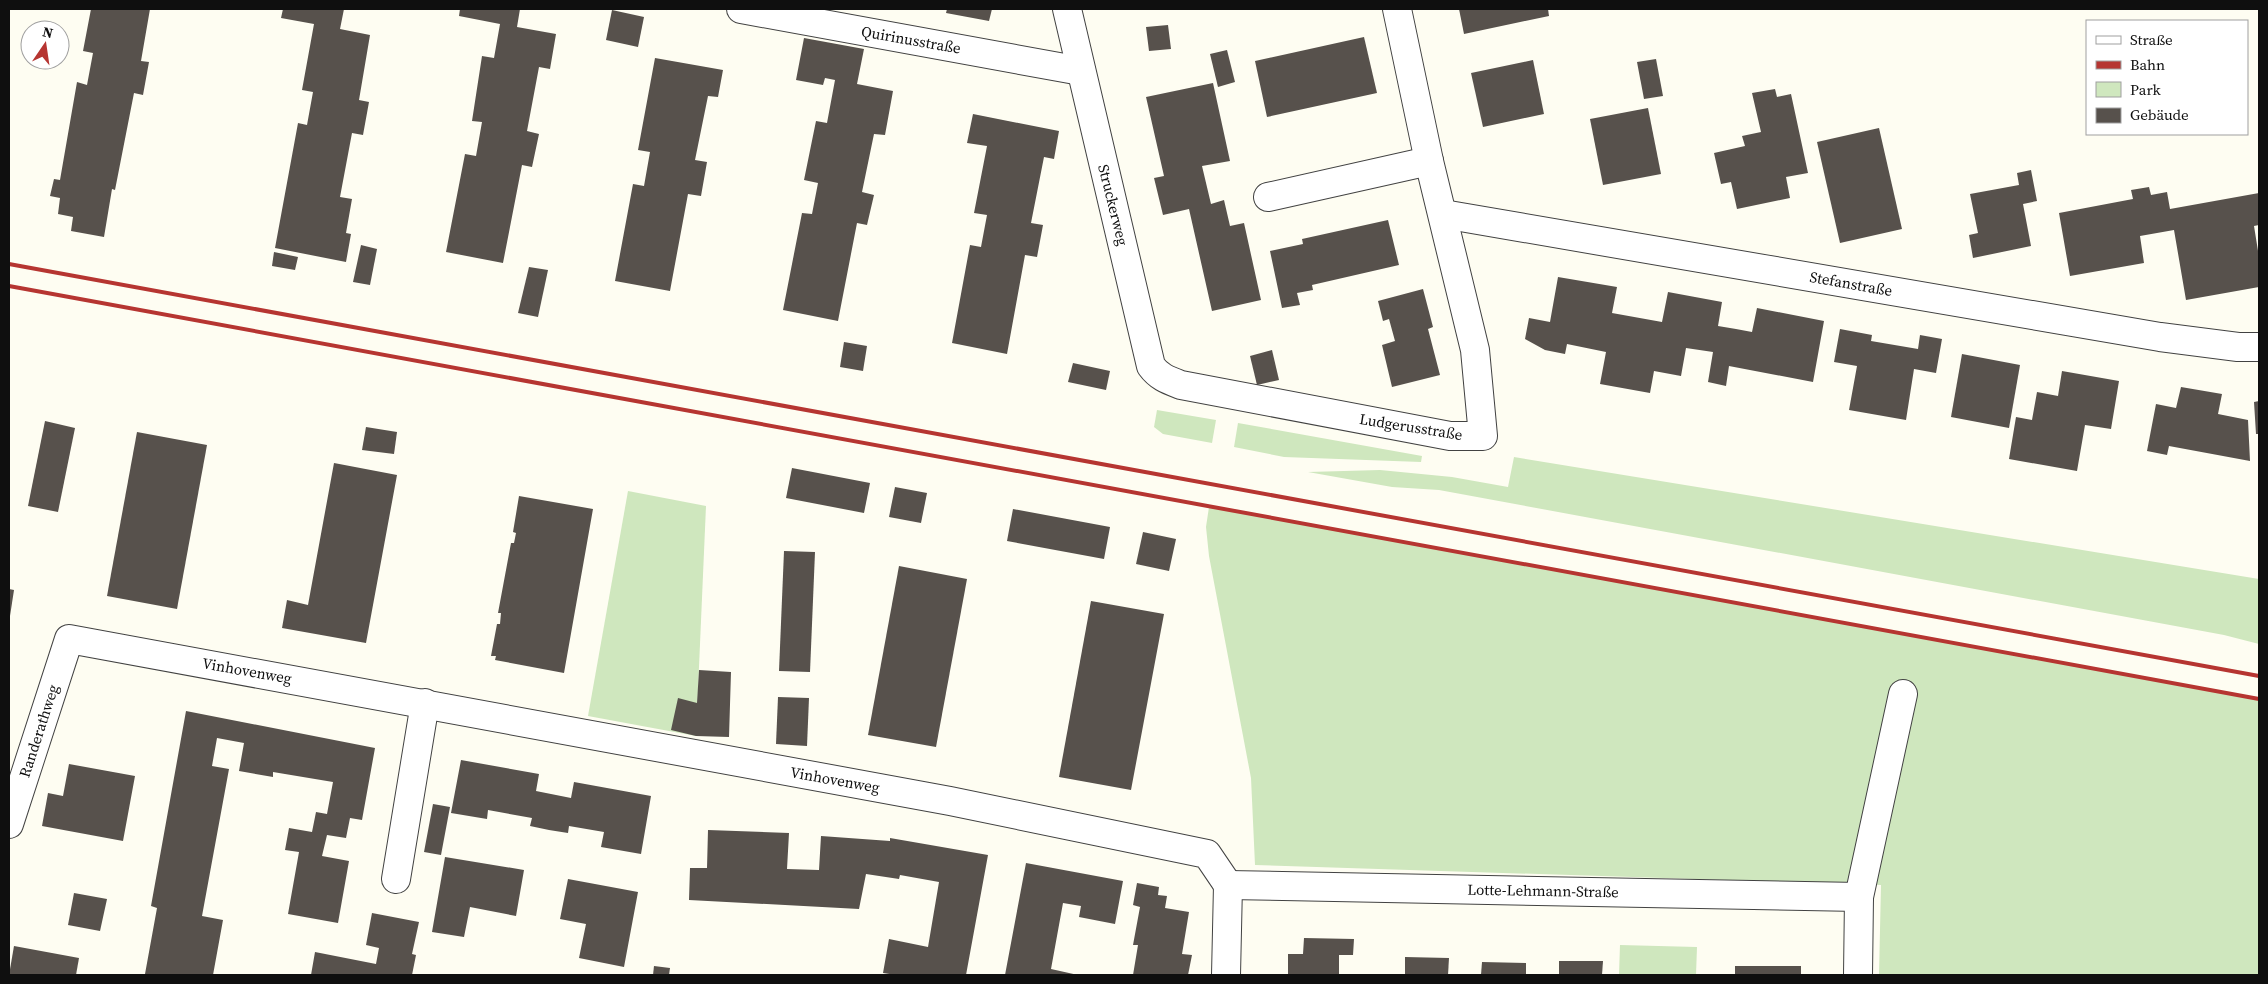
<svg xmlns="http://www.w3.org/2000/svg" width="2268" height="984" font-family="'Source Serif 4',serif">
  <rect width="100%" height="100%" fill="#fefdf2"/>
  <g fill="#cfe7be">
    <polygon points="1157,410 1216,420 1212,443 1163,434 1154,427"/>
    <polygon points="1238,423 1422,456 1421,462 1284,457 1234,447"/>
    <polygon points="1514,457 2259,579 2259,644 2224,635 1439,490 1392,487 1308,472 1380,470 1452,477 1508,487"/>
    <polygon points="628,491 706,506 696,736 588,716"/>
    <polygon points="1209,507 2259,699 2259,975 1879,975 1881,885 1255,865 1251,778 1209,556 1206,527"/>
    <polygon points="1620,945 1697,947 1696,975 1619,975"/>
  </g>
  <g fill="#57514c">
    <polygon points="91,9 150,9 141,61 149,62 143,95 134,93 115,190 112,189 104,237 71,231 73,217 58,214 60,198 50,196 54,179 60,180 77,82 87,85 93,53 83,51"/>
    <polygon points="283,9 344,9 340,29 370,35 359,100 369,102 363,135 352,133 340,197 352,199 346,233 351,234 346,262 275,248 298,123 307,125 313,92 302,90 314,24 281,18"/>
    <polygon points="460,9 520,9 517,27 556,34 550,69 539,67 527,131 539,134 532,167 522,165 503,263 446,252 465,154 476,156 482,122 472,121 482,56 494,58 500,24 459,16"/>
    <polygon points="947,9 992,9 989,21 946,13"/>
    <polygon points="1459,9 1548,9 1549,16 1464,34"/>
    <polygon points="612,10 644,17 638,47 606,40"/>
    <polygon points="1168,25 1171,49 1149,51 1146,27"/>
    <polygon points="1364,37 1377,93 1267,117 1255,61"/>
    <polygon points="804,38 864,49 857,84 893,91 885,135 874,134 862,192 874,195 867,225 857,223 838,321 783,310 802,213 812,214 818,183 804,180 816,121 827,123 835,80 825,78 823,85 796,80"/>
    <polygon points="1227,50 1235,82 1218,87 1210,54"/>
    <polygon points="655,58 723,70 718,97 708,96 695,160 707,162 701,196 688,194 670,291 615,281 633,184 644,186 650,152 638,150"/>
    <polygon points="1656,59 1663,96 1644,99 1637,62"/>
    <polygon points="1533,60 1544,114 1483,127 1471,73"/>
    <polygon points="1213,83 1230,161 1202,166 1211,204 1224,200 1230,226 1244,223 1261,300 1212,311 1189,209 1163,215 1154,178 1164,176 1146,97"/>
    <polygon points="1775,89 1777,97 1791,94 1808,173 1786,177 1790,198 1737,209 1731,182 1721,184 1714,153 1745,146 1742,136 1761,132 1752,93"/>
    <polygon points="1648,108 1661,174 1603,185 1590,119"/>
    <polygon points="973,114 1059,131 1054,159 1044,157 1031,223 1043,225 1037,257 1025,255 1007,354 952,343 970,245 981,247 987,215 974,213 987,146 967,143"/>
    <polygon points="1879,128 1902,229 1840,243 1817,142"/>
    <polygon points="2031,170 2037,201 2023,204 2031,246 1973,258 1969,235 1978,233 1970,194 2019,185 2017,173"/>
    <polygon points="2149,187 2151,195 2167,192 2170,209 2259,193 2259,225 2254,226 2259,257 2259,287 2186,300 2174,230 2140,236 2144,263 2070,276 2059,213 2133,199 2131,190"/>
    <polygon points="1388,220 1399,265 1312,285 1313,290 1297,293 1300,305 1282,308 1270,251 1303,244 1302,239"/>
    <polygon points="361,245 377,249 370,285 353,282"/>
    <polygon points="274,252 298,257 295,270 272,266"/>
    <polygon points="529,267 548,270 538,317 518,313"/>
    <polygon points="1558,277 1617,287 1612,313 1662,322 1668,292 1722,302 1718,326 1736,329 1752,332 1757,308 1824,321 1813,382 1729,366 1726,386 1708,382 1713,352 1686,348 1681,376 1654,371 1650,393 1600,384 1606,352 1567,344 1565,354 1545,350 1525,339 1529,318 1550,322"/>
    <polygon points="1423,289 1433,327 1428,329 1440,375 1392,387 1382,345 1395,341 1389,319 1383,321 1378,301"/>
    <polygon points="1840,329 1872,335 1871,341 1918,349 1920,335 1942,339 1936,373 1914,369 1906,420 1849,410 1857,366 1834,362"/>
    <polygon points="844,342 867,346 863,371 840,367"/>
    <polygon points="1272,350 1279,380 1257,385 1250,356"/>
    <polygon points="1962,354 2020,365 2009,428 1951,417"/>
    <polygon points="1073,363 1110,371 1106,390 1068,382"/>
    <polygon points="2062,371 2119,381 2111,429 2085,425 2077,471 2009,459 2016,417 2032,420 2037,392 2058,396"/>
    <polygon points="2181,387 2222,394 2218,414 2248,420 2250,461 2169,446 2167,455 2147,451 2156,404 2176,408"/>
    <polygon points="2259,401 2259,434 2256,434 2254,402"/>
    <polygon points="45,421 75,428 58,512 28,506"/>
    <polygon points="366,427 397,432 394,454 362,450"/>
    <polygon points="137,432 207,445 177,609 107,596"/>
    <polygon points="334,463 397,475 366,643 282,628 287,600 308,605"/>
    <polygon points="792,468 870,483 864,513 786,498"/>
    <polygon points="895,487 927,493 921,523 889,517"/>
    <polygon points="519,496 593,509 564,673 495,660 496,656 491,656 497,624 500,624 501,613 498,613 511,543 514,543 516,533 513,532"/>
    <polygon points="1013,509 1110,527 1104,559 1007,541"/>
    <polygon points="1143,532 1176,539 1169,571 1136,564"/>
    <polygon points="784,551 815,552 810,672 779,671"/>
    <polygon points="899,566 967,579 936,747 868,735"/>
    <polygon points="9,589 14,590 10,616 9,616"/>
    <polygon points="1091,601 1164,614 1131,790 1059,777"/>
    <polygon points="699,670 731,672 729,737 696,736 671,730 678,698 697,703"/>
    <polygon points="778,697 809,698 807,746 776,744"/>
    <polygon points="186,711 375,748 362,820 350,818 346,838 327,835 322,856 349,861 338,923 288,914 299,852 285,850 289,828 312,832 316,812 327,814 333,782 273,772 273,777 239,771 244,743 217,738 212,766 229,769 202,916 223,920 213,975 154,975 145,974 157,908 151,906"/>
    <polygon points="461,760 539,774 536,791 571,798 574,782 651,796 641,854 601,847 604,832 569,826 568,833 549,830 530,826 532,818 488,810 487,819 451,813"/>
    <polygon points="69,764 135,776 123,841 42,826 48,793 63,796"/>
    <polygon points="433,804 450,807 441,855 424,852"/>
    <polygon points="708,830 789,833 787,869 819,870 821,836 890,841 890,838 988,855 966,975 896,975 883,973 889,939 928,947 939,882 900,875 899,879 866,874 859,909 689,900 690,868 707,868"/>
    <polygon points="445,857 524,870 516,916 470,907 464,937 432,932"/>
    <polygon points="1026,863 1123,881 1115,924 1079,917 1081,906 1063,903 1051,969 1078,975 1005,975"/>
    <polygon points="568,879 638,892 624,967 579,958 586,924 560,919"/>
    <polygon points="1137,883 1159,887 1158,895 1167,896 1165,908 1189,912 1182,954 1192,955 1188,975 1133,975 1138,945 1133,945 1140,907 1133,905"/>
    <polygon points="74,893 107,899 100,931 68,925"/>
    <polygon points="372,913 419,922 412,954 416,955 412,975 311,975 315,952 376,964 379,948 366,945"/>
    <polygon points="1304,938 1354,939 1353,955 1339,955 1339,975 1288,975 1288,954 1303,954"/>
    <polygon points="14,946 79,958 76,975 9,975"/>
    <polygon points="1405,957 1449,958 1448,975 1405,975"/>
    <polygon points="1559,961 1603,961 1602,975 1559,975"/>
    <polygon points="1482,962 1526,963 1526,975 1481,975"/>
    <polygon points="654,966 670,968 669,975 653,975"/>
    <rect x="1735" y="966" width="66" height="9"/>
  </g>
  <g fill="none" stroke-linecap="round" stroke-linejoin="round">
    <defs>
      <g id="minor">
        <polyline points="741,9 1081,71"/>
        <path d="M1067,9L1151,366C1159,377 1168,380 1181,385L1450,436H1483L1475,350L1429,161L1397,9"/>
        <polyline points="1268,197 1429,161"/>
        <polyline points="1443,214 2160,337 2238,347 2259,347"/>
        <polyline points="9,824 69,639 950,801 1207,854 1228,885"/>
        <polyline points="396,879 425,703"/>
        <polyline points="1228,885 1859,897"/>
        <polyline points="1226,975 1228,885"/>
        <polyline points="1858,975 1859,897 1903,694"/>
      </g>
    </defs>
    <use href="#minor" stroke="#424242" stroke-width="30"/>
    <use href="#minor" stroke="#fff" stroke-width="28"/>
    <g stroke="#b63531" stroke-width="4">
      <polyline points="9,264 2259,676"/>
      <polyline points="9,286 2259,699"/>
    </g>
  </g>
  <g text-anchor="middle" stroke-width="5" stroke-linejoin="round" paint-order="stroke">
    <g font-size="15" fill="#0f0f0f" stroke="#fff">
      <text transform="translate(911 40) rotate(10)" y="5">Quirinusstraße</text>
      <text transform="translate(1113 205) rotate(76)" y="5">Struckerweg</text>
      <text transform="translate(1851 284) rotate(10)" y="5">Stefanstraße</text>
      <text transform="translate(1411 427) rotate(9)" y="5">Ludgerusstraße</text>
      <text transform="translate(247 671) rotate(10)" y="5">Vinhovenweg</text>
      <text transform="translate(39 731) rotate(-72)" y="5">Randerathweg</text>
      <text transform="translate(835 780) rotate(10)" y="5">Vinhovenweg</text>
      <text transform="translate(1543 891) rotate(1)" y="5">Lotte-Lehmann-Straße</text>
    </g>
  </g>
  <rect width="2268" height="984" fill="none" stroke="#0f0f0f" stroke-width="20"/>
  <rect x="2086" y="20" width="162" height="115" fill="#ffffff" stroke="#9f9f9f"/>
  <rect x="2096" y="36" width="25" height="8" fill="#ffffff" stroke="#9f9f9f"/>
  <text x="2130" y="45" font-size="15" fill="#0f0f0f">Straße</text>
  <rect x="2096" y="61" width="25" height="8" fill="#b63531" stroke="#9f9f9f"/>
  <text x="2130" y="70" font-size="15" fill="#0f0f0f">Bahn</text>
  <rect x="2096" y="82" width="25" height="15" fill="#cfe7be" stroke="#9f9f9f"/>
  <text x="2130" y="95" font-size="15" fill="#0f0f0f">Park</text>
  <rect x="2096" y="108" width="25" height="15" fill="#57514c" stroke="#9f9f9f"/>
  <text x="2130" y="120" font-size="15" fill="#0f0f0f">Gebäude</text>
  <g transform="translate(45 45) rotate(13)"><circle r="24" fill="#ffffff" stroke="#9f9f9f"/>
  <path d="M0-4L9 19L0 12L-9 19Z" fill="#b63531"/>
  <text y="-8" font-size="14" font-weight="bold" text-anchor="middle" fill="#0f0f0f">N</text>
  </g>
</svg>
